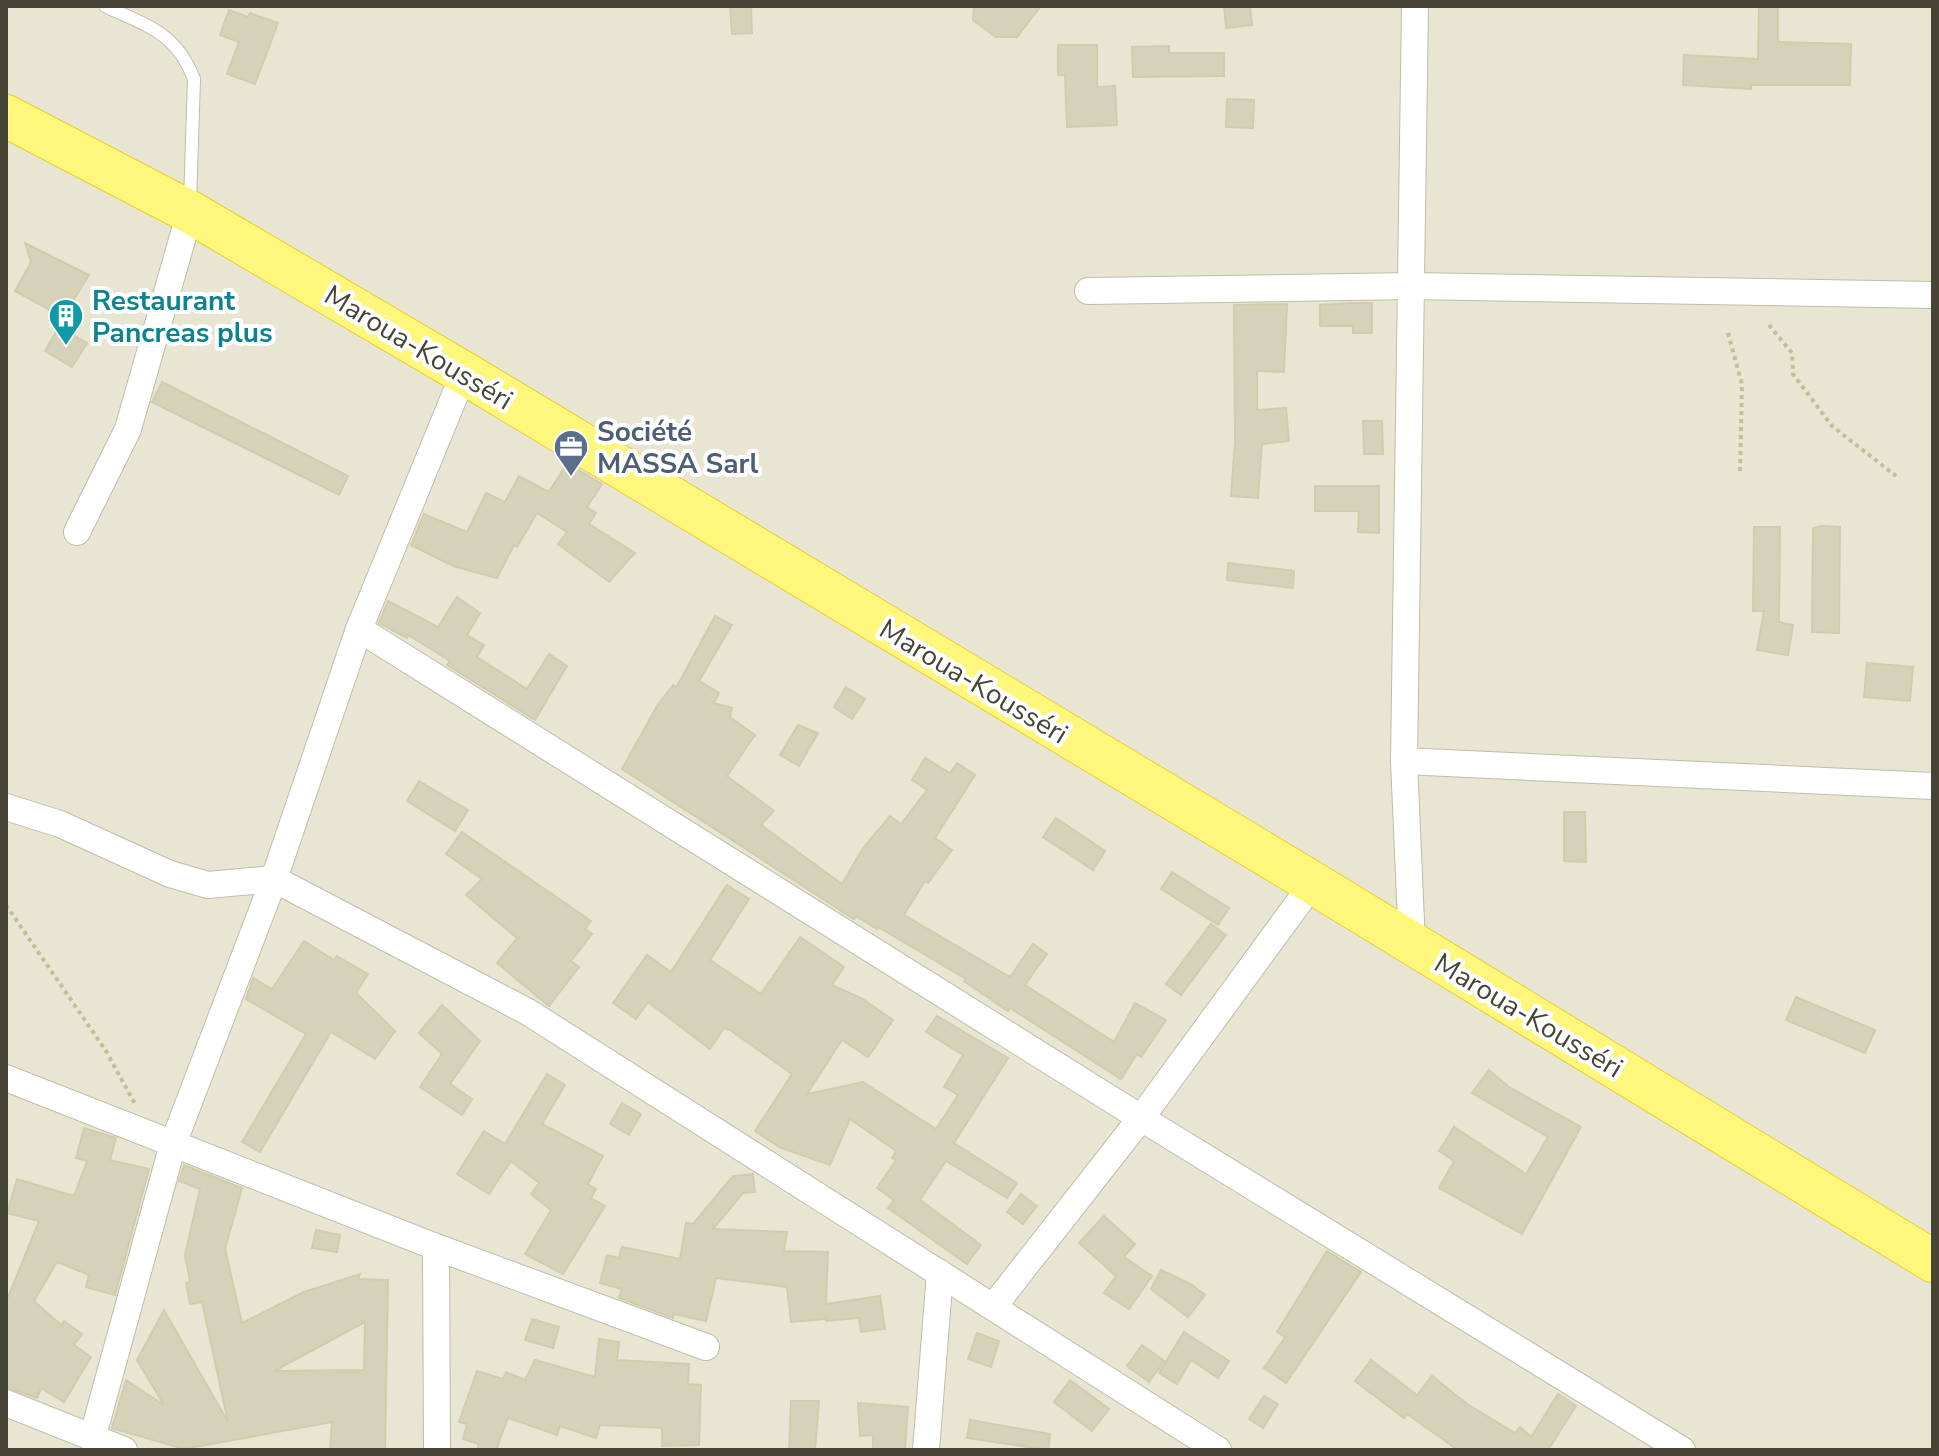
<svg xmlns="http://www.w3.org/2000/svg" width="1939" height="1456" font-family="'Nunito Sans',sans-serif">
  <rect width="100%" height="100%" fill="#f3f3e5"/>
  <rect fill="#e8e6d3" x="6" y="6" width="1927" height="1444"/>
  <g fill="#d6d2ba" stroke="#d1ccad" stroke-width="2" fill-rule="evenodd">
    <polygon points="730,6 751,6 752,33 732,34"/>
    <polygon points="974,6 1041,6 1017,37 996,37 973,20"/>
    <polygon points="1224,6 1250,6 1252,25 1226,28"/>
    <polygon points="1759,6 1778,6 1778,42 1851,44 1850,85 1751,85 1751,89 1683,85 1684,55 1758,59"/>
    <polygon points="229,10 248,17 250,13 278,23 255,84 227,74 239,42 220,35"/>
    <polygon points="1058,45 1097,45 1097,87 1115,86 1117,125 1067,127 1065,75 1058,75"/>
    <polygon points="1169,46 1169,53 1224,53 1224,76 1133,77 1132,47"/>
    <polygon points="1227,99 1254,100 1253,128 1226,127"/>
    <polygon points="25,243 89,275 63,317 15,291 31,262"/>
    <polygon points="1352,303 1372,303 1372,333 1353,333 1353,326 1320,326 1320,305"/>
    <polygon points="1287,304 1284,372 1257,371 1257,410 1286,408 1289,441 1262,444 1258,498 1231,496 1235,442 1234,305"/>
    <polygon points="59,327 87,343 72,367 45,351"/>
    <polygon points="162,382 348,476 339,495 152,402"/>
    <polygon points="1363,421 1382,421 1383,454 1364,454"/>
    <polygon points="567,463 602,484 587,507 596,513 589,524 635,553 609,582 558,544 567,532 537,513 517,547 514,545 497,578 453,566 411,545 424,514 467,532 486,493 505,502 519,476 549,492"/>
    <polygon points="1315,486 1379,486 1379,533 1358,532 1359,511 1315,511"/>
    <polygon points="1821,526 1840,527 1839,633 1812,632 1813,528"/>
    <polygon points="1754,527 1780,527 1779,622 1793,625 1788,655 1757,650 1764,611 1753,611"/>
    <polygon points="1228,563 1294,571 1293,588 1227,580"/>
    <polygon points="457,597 480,613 467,635 484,645 477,657 527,689 549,654 567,666 535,720 447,665 450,661 408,635 407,638 379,623 388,601 438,627"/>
    <polygon points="715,616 732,625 699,681 719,693 714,703 732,708 730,717 755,735 727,776 774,811 761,825 842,884 863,848 890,816 901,824 927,790 912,780 925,758 950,773 957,763 975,775 935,838 952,850 928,883 925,881 904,915 1010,977 1033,944 1047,954 1025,985 1114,1042 1135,1003 1166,1020 1141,1057 1137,1054 1121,1079 1010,1008 1008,1011 964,981 966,979 878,927 877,929 856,916 854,919 622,769 657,706 673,685 676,688"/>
    <polygon points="1867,663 1913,667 1910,701 1864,697"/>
    <polygon points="846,687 865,699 852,719 834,707"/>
    <polygon points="798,725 818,733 799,766 780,755"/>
    <polygon points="419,781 468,810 455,831 407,801"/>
    <polygon points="1564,812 1585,812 1586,862 1564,861"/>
    <polygon points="1056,818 1105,851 1093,870 1043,837"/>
    <polygon points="462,832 591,921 585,929 592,934 571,961 579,967 549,1006 497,963 517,938 466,895 482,879 446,854"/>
    <polygon points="1172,872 1229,908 1218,925 1161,889"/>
    <polygon points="727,885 749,899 710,960 761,994 800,937 844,967 832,985 863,999 893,1020 868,1057 842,1040 807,1094 863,1082 936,1129 958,1095 944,1087 963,1055 926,1032 937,1016 1008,1058 954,1143 1017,1183 1007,1198 946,1161 920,1200 981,1245 967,1264 888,1208 894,1200 877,1188 896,1160 892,1158 896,1151 850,1119 830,1165 779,1147 755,1131 792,1074 730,1030 724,1028 710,1049 648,1002 636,1019 613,1003 647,955 671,972"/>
    <polygon points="1211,924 1226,935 1181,995 1166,984"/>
    <polygon points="304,941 334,960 337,956 368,974 356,993 395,1031 375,1059 331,1032 260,1152 242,1142 306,1034 246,999 253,978 272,989"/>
    <polygon points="1796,997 1875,1030 1865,1053 1786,1020"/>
    <polygon points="442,1005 480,1041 450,1084 472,1099 462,1115 420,1087 442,1054 419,1033"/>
    <polygon points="1489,1070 1509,1087 1581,1127 1522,1234 1439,1188 1454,1161 1439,1151 1454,1127 1526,1174 1548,1137 1472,1093"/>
    <polygon points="547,1074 565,1085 542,1124 603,1156 588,1184 596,1189 591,1198 605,1206 563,1274 525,1254 551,1210 531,1194 539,1183 511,1161 489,1194 457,1174 484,1131 505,1144"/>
    <polygon points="622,1103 641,1114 629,1135 610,1124"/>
    <polygon points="84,1128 116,1138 110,1160 149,1169 115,1295 86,1287 89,1275 57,1262 34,1301 61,1325 64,1321 82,1334 74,1345 91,1357 64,1402 41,1388 37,1398 6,1387 6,1302 39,1221 7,1213 17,1179 74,1196 87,1161 76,1158"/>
    <path d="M184,1165L242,1188L225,1249L242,1323L304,1292L360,1274L358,1279L388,1280L385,1450H330L332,1422L184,1449L112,1428L126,1380L164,1405L137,1360L164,1310L228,1422L202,1302L190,1304L186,1283L190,1282L185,1255L200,1189L179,1181ZM365,1322L364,1370L274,1371Z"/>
    <polygon points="753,1174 755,1192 743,1193 713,1229 787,1232 784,1251 828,1252 826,1304 880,1296 885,1329 861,1332 859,1318 826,1321 826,1315 826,1319 791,1322 787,1287 716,1278 706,1321 674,1314 673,1318 619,1298 622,1289 600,1283 607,1255 619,1258 622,1247 680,1259 686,1223 693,1224 733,1176"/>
    <polygon points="1021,1194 1037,1206 1023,1224 1007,1212"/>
    <polygon points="1104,1216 1135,1244 1124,1257 1152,1276 1129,1309 1104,1293 1116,1276 1079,1243"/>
    <polygon points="316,1230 340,1235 337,1252 312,1248"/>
    <polygon points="1327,1251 1361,1272 1286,1383 1264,1368 1285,1337 1277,1332"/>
    <polygon points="1161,1270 1191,1284 1205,1295 1188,1317 1151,1289"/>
    <polygon points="532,1319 559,1327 553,1348 525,1340"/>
    <polygon points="1184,1332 1229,1361 1218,1378 1191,1360 1177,1384 1159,1373"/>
    <polygon points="977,1333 999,1341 991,1367 968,1359"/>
    <polygon points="599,1339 619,1342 617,1360 689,1364 688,1384 701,1385 699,1445 662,1446 662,1428 600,1425 596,1438 560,1426 557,1435 508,1418 496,1450 477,1450 479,1444 463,1439 467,1424 459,1422 477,1371 503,1379 506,1372 525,1380 535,1360 595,1377"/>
    <polygon points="1142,1345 1164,1361 1149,1382 1127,1366"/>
    <polygon points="1371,1360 1417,1395 1432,1376 1467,1404 1515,1433 1520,1427 1531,1437 1558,1394 1576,1406 1548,1450 1458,1450 1407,1414 1404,1418 1355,1381"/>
    <polygon points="1070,1380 1109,1409 1092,1431 1054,1402"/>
    <polygon points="1264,1396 1278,1404 1263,1428 1249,1419"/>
    <polygon points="791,1401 819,1401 815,1450 789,1450"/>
    <polygon points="858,1403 908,1407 905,1450 873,1450 873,1435 860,1436"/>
    <polygon points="970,1420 1050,1434 1048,1450 967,1438"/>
  </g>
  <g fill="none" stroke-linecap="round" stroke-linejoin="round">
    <defs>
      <path id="service" d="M105,6C147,26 176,32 194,79L190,203"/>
      <g id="minor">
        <polyline points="1088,291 1412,286 1933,295"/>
        <polyline points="77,532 128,429 190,212"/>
        <polyline points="359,629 1141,1118 1682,1450"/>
        <polyline points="1404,761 1933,786"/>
        <polyline points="6,807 60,824 170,874 208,885 274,879 528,1012 1218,1450"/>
        <polyline points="1412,944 1404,761 1415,6"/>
        <polyline points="6,1078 436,1247 437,1450"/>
        <polyline points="436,1247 706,1347"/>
        <polyline points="993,1307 1141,1118 1313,883"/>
        <polyline points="6,1403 124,1450"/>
        <polyline points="92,1439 173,1144 274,879 359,629 464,373"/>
        <polyline points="926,1450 940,1273"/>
      </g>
      <polyline id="trunk" points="6,116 190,212 464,373 1313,883 1933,1261"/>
    </defs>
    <use href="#service" stroke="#bfbda7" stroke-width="14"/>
    <use href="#minor" stroke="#bfbda7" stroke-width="28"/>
    <use href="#trunk" stroke="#e6d02d" stroke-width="44"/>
    <g stroke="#c2be97" stroke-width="4" stroke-dasharray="4 4" stroke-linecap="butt">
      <polyline points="1769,325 1792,353 1793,374 1832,426 1896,476"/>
      <polyline points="1728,333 1742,384 1740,473"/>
      <polyline points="6,905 106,1051 135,1104"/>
    </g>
    <use href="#service" stroke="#fff" stroke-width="12"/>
    <use href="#minor" stroke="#fff" stroke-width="26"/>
    <use href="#trunk" stroke="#fff77b" stroke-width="42"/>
  </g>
  <defs>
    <symbol id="building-pin" viewBox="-11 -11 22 30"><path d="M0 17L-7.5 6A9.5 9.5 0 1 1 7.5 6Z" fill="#0f9aa8" stroke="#fff"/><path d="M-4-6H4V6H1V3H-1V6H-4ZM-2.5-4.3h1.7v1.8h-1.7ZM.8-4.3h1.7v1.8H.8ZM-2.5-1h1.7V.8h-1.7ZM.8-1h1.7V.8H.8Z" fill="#fff"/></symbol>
    <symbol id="office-pin" viewBox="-11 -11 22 30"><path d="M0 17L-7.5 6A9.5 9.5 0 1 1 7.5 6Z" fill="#5c6f8a" stroke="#fff"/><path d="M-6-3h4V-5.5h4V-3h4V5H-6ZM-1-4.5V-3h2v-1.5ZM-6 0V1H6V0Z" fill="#fff"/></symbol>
  </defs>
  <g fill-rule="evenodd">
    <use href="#building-pin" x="46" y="296" width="40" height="54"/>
    <use href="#office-pin" x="551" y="427" width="40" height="54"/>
  </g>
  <g text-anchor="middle" stroke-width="8" stroke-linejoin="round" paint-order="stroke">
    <g font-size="28" font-weight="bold" fill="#0d838f" stroke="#fff" text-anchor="start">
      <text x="92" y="310">Restaurant<tspan x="92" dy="32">Pancreas plus</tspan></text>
    </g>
    <g font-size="28" fill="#464434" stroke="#fff">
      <text transform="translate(419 347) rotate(31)" y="10">Maroua-Kousséri</text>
      <text transform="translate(974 681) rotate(31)" y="10">Maroua-Kousséri</text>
      <text transform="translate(1529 1015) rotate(31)" y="10">Maroua-Kousséri</text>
    </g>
    <g font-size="28" font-weight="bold" fill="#4e5e75" stroke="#fff" text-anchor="start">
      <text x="597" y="441">Société<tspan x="597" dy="32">MASSA Sarl</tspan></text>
    </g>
  </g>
  <rect width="1939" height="1456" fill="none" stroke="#464434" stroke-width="16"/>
</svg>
